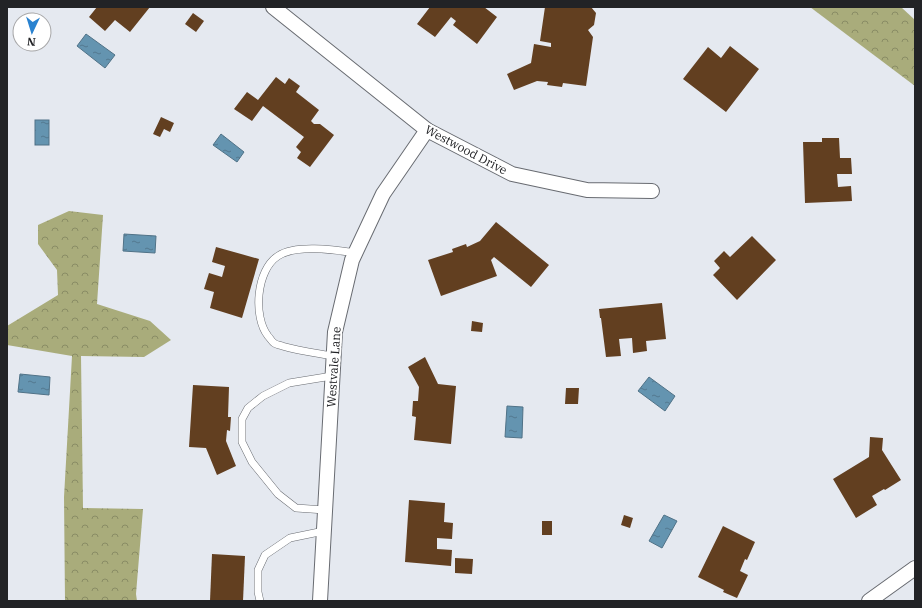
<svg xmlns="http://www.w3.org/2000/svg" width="922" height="608" font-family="'IBM Plex Serif',serif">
  <defs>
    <pattern id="forest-crowns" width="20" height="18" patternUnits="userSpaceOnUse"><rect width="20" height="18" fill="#a9ac7b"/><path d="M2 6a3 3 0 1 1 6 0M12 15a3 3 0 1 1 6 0" fill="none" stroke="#898c65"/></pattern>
    <pattern id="water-ripples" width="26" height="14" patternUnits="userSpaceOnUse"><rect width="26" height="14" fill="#6494b0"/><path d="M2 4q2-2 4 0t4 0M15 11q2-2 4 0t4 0" fill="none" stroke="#52788f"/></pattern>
  </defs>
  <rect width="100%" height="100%" fill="#e5e9f0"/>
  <g fill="url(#forest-crowns)">
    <polygon points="810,7 901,7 915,20 915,86"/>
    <polygon points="69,211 103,215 97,304 150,321 171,340 144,357 81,356 83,508 143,509 136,594 137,601 65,601 64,497 72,356 7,345 7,326 58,295 57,270 38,244 38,225"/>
  </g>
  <g fill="url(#water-ripples)" stroke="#507287">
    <polygon points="86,34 115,55 105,68 77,46"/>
    <rect x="35" y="120" width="14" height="25"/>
    <polygon points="221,134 244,152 237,162 213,145"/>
    <polygon points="124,234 156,236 155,253 123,251"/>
    <polygon points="20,374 50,377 49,395 18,392"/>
    <polygon points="649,377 675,396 665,411 638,391"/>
    <polygon points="507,406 523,407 522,438 505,437"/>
    <polygon points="664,515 677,521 662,548 649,541"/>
  </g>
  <g fill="#623f20">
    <polygon points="97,7 150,7 130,32 115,20 105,31 89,17"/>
    <polygon points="430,7 484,7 497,17 477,44 453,25 456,21 451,17 435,37 417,24"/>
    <polygon points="545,7 591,7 596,13 594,25 588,30 593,37 586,86 563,83 562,87 547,85 548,82 537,81 514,90 507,74 531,63 534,44 551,47 551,43 540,41"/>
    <polygon points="193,13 204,21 196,32 185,24"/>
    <polygon points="730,46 759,69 726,112 683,79 708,47 721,58"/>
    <polygon points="276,77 285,84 289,78 300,86 296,92 319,110 311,121 314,124 320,124 334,135 310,167 297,158 301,152 296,147 304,137 263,106 252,121 234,109 247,92 258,100"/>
    <polygon points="161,117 174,123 170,132 164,129 160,137 153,134"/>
    <polygon points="822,138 839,138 840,158 851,158 852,174 837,174 838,187 851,186 852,201 805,203 803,142 822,142"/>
    <polygon points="496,222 549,265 531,287 494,257 491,260 497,276 441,296 428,260 453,252 452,249 466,244 467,247 480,241"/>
    <polygon points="752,236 776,260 737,300 713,275 720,268 714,261 724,251 730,257"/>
    <polygon points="216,247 259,259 242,318 210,308 214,292 204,289 209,273 222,277 225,266 212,262"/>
    <polygon points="662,303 666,339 646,341 647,351 633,353 632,338 619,339 621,356 606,357 601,318 600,318 599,309"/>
    <polygon points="472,321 483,323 482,332 471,331"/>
    <polygon points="425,357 438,384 456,386 451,444 414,440 416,417 412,416 413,401 418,401 419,387 408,367"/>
    <polygon points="193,385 229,387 228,417 231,417 230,431 227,430 226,441 236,466 217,475 206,448 189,447"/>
    <polygon points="566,388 579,388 578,404 565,404"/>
    <polygon points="870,437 883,438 882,450 901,480 885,490 884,489 872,496 877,505 856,518 833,479 869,457"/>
    <polygon points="409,500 445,503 444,522 453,523 452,539 437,538 437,549 452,550 451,566 405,562"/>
    <polygon points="624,515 633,518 630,528 621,525"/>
    <rect x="542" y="521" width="10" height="14"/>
    <polygon points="723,526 755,542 747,560 745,559 740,571 748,575 737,598 723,592 724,590 698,577"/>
    <polygon points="212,554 245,556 243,601 210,601"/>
    <polygon points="455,558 473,559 472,574 455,573"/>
  </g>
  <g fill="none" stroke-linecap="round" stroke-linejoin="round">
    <defs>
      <g id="lane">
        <path d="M333,356C316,353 299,351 282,346C280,345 276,345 274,343C272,342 270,338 268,336C253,317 256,270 278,256C296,244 335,250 356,253"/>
        <polyline points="325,510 296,508 278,494 252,462 242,442 242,419 248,408 263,396 289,383 332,376"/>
        <polyline points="260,601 258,592 258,570 265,555 290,538 324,531"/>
      </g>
      <g id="street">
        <polyline points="273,7 427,130 512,174 587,190 652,191"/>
        <polyline points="320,601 335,332 352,260 383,194 427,130"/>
        <polyline points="869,601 915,568"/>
      </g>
    </defs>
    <use href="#lane" stroke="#686b71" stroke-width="8"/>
    <use href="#street" stroke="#686b71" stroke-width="16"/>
    <use href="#lane" stroke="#fff" stroke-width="7"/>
    <use href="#street" stroke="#fff" stroke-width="14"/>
  </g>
  <g text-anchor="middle" stroke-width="4" stroke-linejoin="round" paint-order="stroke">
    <g font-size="12" fill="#222326" stroke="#fff">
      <text transform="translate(466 150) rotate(28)" y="4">Westwood Drive</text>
      <text transform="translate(334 367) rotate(-86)" y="4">Westvale Lane</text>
    </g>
  </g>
  <rect width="922" height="608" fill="none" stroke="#222326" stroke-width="16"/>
  <g transform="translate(32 32) rotate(184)"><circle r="19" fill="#ffffff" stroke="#a7a7a8"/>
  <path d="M0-3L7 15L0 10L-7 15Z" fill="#2982d0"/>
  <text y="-6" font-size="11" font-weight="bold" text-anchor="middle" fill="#222326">N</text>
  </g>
</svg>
